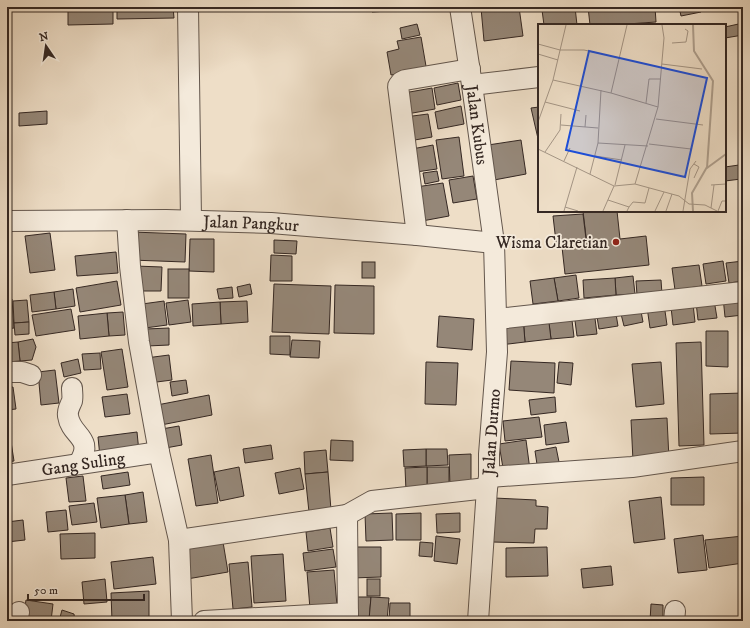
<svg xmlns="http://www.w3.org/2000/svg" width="750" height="628" font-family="'IM FELL DW Pica',serif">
  <rect width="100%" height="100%" fill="#eedec7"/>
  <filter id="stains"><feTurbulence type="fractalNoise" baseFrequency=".005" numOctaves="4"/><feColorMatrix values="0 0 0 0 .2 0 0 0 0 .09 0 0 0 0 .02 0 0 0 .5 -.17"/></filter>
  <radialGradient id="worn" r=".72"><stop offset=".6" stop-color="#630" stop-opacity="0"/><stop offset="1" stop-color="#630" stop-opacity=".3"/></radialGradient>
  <g fill="#958778" stroke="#352823">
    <polygon points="68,7 113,7 113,24 68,25"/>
    <polygon points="117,7 173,7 174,18 117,19"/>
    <polygon points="372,7 403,7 404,10 372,12"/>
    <polygon points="519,7 523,36 484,41 481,8"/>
    <polygon points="575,7 577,25 544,25 542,10"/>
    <polygon points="588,7 655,7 656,22 613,25 590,25"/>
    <polygon points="679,7 700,7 701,12 681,16"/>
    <polygon points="743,23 743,35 725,38 725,27"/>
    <polygon points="417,24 420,35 402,39 400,28"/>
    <polygon points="421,37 427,72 403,73 391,75 387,52 399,49 397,41"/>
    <polygon points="458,83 461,100 437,105 434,88"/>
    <polygon points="432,88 435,109 407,114 404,93"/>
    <polygon points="461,106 464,124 438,129 435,112"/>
    <polygon points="539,107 539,143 531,108"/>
    <polygon points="47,111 47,124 19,126 19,113"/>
    <polygon points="428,114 432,137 409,141 405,117"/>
    <polygon points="459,137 464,176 442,179 436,140"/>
    <polygon points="521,140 526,174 494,180 488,145"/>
    <polygon points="433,145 437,169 416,172 412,149"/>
    <polygon points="739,165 741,179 725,181 725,167"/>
    <polygon points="437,171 439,181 425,184 423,173"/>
    <polygon points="473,176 477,199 453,203 449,180"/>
    <polygon points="443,183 449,216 422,221 416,187"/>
    <polygon points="583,211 617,211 620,239 646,236 649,265 565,274 562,247 587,245"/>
    <polygon points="583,214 586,239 556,242 553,216"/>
    <polygon points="132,232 186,234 185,262 131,260"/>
    <polygon points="50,233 55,270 30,273 25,236"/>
    <polygon points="190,239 214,239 214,272 189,271"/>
    <polygon points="274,240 297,241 296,254 274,253"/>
    <polygon points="116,252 118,273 77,276 75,256"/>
    <polygon points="271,255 292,256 292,281 270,281"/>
    <polygon points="723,261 726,281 706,284 703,264"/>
    <polygon points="743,261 743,281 729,283 726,263"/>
    <rect x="362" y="262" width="13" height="16"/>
    <polygon points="699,265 702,286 675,290 672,268"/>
    <polygon points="135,266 162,267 161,291 134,291"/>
    <rect x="168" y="269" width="21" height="29"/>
    <polygon points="576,275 579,298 558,301 554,278"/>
    <polygon points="633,276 635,294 616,295 615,278"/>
    <polygon points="554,278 558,301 533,304 530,281"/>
    <polygon points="615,278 616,295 584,298 583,280"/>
    <polygon points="661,280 662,294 637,295 636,281"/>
    <polygon points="117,281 121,305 80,312 76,288"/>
    <polygon points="250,284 252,294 239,297 237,287"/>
    <polygon points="274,284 331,286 329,334 272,332"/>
    <polygon points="335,285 374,286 374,334 334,333"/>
    <polygon points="232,287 233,298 219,299 217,289"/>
    <polygon points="73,289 75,306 56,309 54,292"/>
    <polygon points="54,292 56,309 32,312 30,295"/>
    <polygon points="743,295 743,315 725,317 723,297"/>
    <polygon points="12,299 14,328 7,329 7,300"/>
    <polygon points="27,300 29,322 14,323 13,301"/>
    <polygon points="188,300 191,322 169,325 166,303"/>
    <polygon points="714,300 717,318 698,320 696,302"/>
    <polygon points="164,301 167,325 145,328 142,304"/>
    <polygon points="247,301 248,322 221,324 220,302"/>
    <polygon points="220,302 221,324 193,326 192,304"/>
    <polygon points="664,304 667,325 650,328 647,307"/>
    <polygon points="693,304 695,322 673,325 671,307"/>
    <polygon points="640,306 643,322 624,326 620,310"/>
    <polygon points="615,308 618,326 599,329 596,311"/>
    <polygon points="71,309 75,330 36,336 32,315"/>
    <polygon points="594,311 597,334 577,336 574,313"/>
    <polygon points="123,312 125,335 109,336 107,313"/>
    <polygon points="571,312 574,337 551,339 548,315"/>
    <polygon points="107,313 109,336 80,339 78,316"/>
    <polygon points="548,315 551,339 525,342 523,317"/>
    <polygon points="439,316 474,319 472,350 437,347"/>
    <polygon points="523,317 525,342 500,345 497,320"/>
    <polygon points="29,322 29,334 15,335 14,323"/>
    <polygon points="169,328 169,345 147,346 146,329"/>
    <polygon points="706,331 728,331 728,367 706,366"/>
    <polygon points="270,336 290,336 290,355 270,354"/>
    <polygon points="33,339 36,347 32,360 20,361 18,342"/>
    <polygon points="292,340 320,341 319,358 290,357"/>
    <polygon points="18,342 20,361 7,362 7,343"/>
    <polygon points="701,342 704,445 679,446 676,343"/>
    <polygon points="122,349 128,387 107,390 101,352"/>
    <polygon points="100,353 101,369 84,370 82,354"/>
    <polygon points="169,355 172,380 149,383 146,358"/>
    <polygon points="78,359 81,373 64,377 61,363"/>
    <polygon points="511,361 555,363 554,393 509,390"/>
    <polygon points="426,362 458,363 456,405 425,404"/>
    <polygon points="559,362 573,363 571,385 557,383"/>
    <polygon points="661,362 664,404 636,407 632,364"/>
    <polygon points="55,370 59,403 41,405 38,372"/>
    <polygon points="186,380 188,393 172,396 170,382"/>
    <polygon points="13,387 16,409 7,410 7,388"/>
    <polygon points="743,393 743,433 710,434 710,394"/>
    <polygon points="127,394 130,414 105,417 102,397"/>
    <polygon points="209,395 212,415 161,425 157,405"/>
    <polygon points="555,397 556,412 531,415 529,400"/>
    <polygon points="539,417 542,437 505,441 503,421"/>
    <polygon points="667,418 669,459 633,461 631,420"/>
    <polygon points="566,422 569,442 546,445 544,425"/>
    <polygon points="179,426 182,445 160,449 156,430"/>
    <polygon points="7,429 9,429 14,461 7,462"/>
    <polygon points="137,432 139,452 100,457 98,437"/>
    <polygon points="331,440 353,441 353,461 330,460"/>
    <polygon points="526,440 530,470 504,474 499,444"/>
    <polygon points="271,445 273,459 245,463 243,449"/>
    <polygon points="556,447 560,467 538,471 535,451"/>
    <polygon points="426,449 447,449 448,465 426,466"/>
    <polygon points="426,449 426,466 404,467 403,450"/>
    <polygon points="326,450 328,472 305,474 304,452"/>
    <polygon points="471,454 471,485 450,486 449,455"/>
    <polygon points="211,455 218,503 196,506 188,459"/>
    <polygon points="239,467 244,496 220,501 214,472"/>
    <rect x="427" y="467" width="22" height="23"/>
    <polygon points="427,467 427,490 406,491 405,468"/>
    <polygon points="300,468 304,489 279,494 275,473"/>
    <polygon points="128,472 130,485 103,489 101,476"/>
    <polygon points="328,472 331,510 309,512 305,474"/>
    <polygon points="83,476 86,501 69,502 66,478"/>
    <polygon points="704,477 704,505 671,505 671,478"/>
    <polygon points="143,492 147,522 129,524 125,495"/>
    <polygon points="125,495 129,524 101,528 97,498"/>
    <polygon points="661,497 665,539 634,543 629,501"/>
    <polygon points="494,498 536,500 536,506 548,507 547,529 535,529 534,543 492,542"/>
    <polygon points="94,503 97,522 72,525 69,506"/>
    <polygon points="66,510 68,530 48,532 46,512"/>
    <polygon points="392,513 393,540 366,541 365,514"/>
    <polygon points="421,513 421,540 396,540 396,514"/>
    <polygon points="460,513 460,532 437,533 436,514"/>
    <polygon points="23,520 25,540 7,542 7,522"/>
    <polygon points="330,528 333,547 308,551 306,532"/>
    <polygon points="95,533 95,558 61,559 60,534"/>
    <polygon points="703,535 707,570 678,573 674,539"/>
    <polygon points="436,536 460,539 457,564 434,561"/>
    <polygon points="743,536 743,563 709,568 705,540"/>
    <polygon points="223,542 228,572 187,579 182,549"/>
    <polygon points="420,542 433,543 432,557 419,556"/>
    <polygon points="351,547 381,547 381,577 352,578"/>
    <polygon points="547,547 548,576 506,577 506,548"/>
    <polygon points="333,549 336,567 305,571 303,553"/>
    <polygon points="283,554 286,601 254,603 251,556"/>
    <polygon points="153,557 156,584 114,589 111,562"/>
    <polygon points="248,562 252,607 233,609 229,564"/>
    <polygon points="611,566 613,585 583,588 581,569"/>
    <polygon points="334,570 337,606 310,609 307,572"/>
    <polygon points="105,579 107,602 84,604 82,582"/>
    <rect x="367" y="579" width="13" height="17"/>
    <polygon points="149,591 149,621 112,621 111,593"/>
    <polygon points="352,597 371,597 369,620 351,619"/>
    <polygon points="371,597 389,598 387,621 369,620"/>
    <polygon points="26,600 53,604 51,621 23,620"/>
    <polygon points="390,603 410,603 410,620 389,620"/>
    <polygon points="651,604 663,605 663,621 650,621"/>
    <polygon points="62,610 74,614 75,621 59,621"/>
    <polygon points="89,617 104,617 103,621 89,621"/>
  </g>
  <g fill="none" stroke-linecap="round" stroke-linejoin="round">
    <defs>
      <g id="minor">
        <polyline points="188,7 191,220"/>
        <path id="s1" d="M460,7L472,85L494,243L497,352L489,454V477L487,488L478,621"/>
        <polyline points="472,85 539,77"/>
        <polyline points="127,220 130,266 139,342 159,452 179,540 182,621"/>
        <path id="s2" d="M7,221L166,220L271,223L417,235L494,243"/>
        <polyline points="417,235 398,86 401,82 405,80 470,69"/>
        <polyline points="497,319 743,292"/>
        <polyline points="7,372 22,372 31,375"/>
        <path d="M72,388C72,392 73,397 72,401C70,406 67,410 68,416C71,437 95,437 79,463"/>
        <path id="s3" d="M7,475L159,452"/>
        <polyline points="489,477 632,467 743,451"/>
        <polyline points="347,515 348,621"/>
        <polyline points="179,540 347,515 372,501 487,488"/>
        <polyline points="17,621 19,612"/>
        <polyline points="204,621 348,613"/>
        <polyline points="674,621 675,611"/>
      </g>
    </defs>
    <use href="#minor" stroke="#63564c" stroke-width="22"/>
    <use href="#minor" stroke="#f4eadb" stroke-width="20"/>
  </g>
  <circle fill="#8f2418" stroke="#f4eadb" stroke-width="1.5" cx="616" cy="242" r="4"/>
  <g text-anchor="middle" stroke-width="3.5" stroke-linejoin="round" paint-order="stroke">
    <g font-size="17" fill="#352823" stroke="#f4eadb">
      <text dy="6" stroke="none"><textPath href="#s1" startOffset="119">Jalan Kubus</textPath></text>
      <text dy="6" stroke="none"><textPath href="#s2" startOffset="244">Jalan Pangkur</textPath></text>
      <text transform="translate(491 432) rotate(-86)" y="6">Jalan Durmo</text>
      <text dy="6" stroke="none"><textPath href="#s3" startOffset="77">Gang Suling</textPath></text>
    </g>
    <g font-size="17" fill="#352823" stroke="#f4eadb" text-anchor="end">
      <text x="608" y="248">Wisma Claretian</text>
    </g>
  </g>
  <g transform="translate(538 24)">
    <rect width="188" height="188" fill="#eedec7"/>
    <path fill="none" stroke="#afa08f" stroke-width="2" d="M155,1L156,27L175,57L169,144L188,130M155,187L154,169L169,143"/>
    <path fill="none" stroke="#a49585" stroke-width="1" d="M134,19L148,18L150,7L147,5M0,20L22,26H46L60,29M0,30L20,36M124,40L164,45M15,56L73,69L120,83M73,69L89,1M7,78L42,87M108,79L111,55H123M118,95L165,101M0,98L15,56L28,1M23,101L60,104M47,103L48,91M60,119L110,122M111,120L153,125M0,125L76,162L65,187M7,128L22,106L23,90M57,132L84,136M26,137L32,124M52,150L60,119L63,66M156,154L161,143L156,140M97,160L120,83L126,14L124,1M77,161L87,121M173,161L188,160M76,162L97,160L141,172L151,180L167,181L179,187M70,176L91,183L89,187M27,183L40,187M91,183L95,178L107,179L111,164M173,184L176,161M26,187L39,143M117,187L126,168M128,187L134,170M145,187L152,145L158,137M180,187L184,177H188"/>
    <path fill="#1d4ed8" fill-opacity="0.15" stroke="#1d4ed8" stroke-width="2" d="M51,27L169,54L147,153L28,126Z"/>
    <rect width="188" height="188" fill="none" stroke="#352823" stroke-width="2"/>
  </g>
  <rect width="750" height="628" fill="none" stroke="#eedec7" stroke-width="24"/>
  <rect x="8" y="8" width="734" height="612" fill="none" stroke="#352823" stroke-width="2"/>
  <rect x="12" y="12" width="726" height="604" fill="none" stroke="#352823"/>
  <g transform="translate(46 46) rotate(347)" stroke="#f4eadb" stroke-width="3" paint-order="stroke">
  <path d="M0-3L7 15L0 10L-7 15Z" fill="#352823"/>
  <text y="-6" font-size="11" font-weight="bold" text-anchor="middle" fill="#352823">N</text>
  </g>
  <path d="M28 594v6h116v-6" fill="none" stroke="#352823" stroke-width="2"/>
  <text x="34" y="594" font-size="12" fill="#352823" stroke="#f4eadb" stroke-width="3" paint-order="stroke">50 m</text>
  <rect width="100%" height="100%" filter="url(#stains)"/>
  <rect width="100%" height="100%" fill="url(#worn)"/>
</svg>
